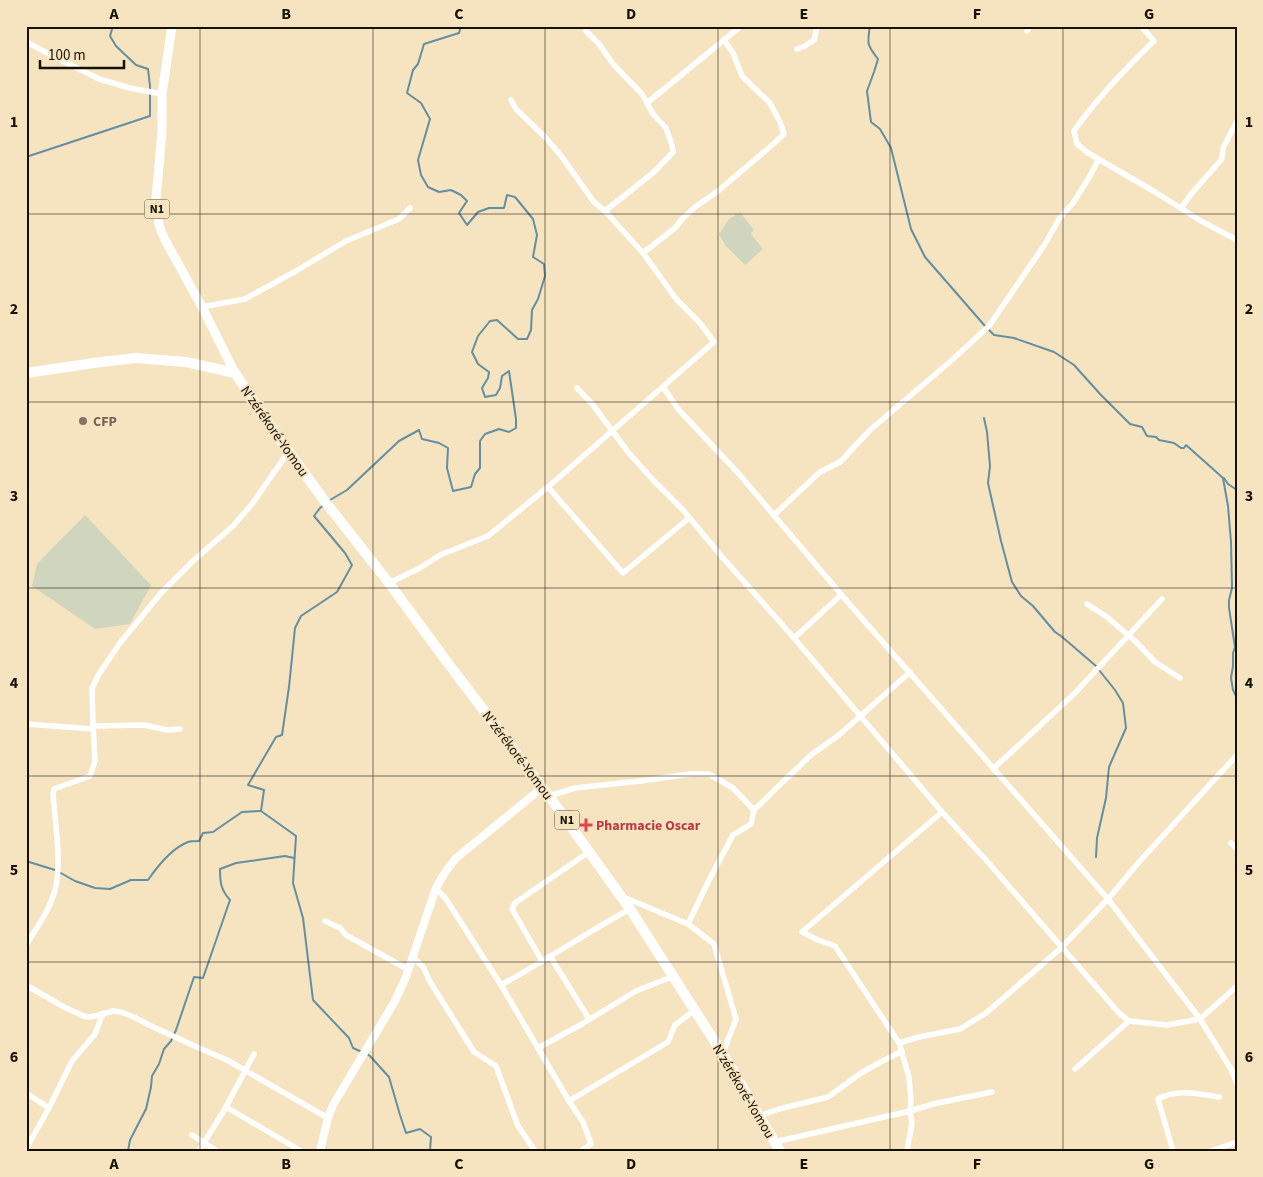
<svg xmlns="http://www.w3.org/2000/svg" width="1263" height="1177" font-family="'Source Sans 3',sans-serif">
  <rect width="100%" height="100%" fill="#f6e4c1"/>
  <g fill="#d0d6be">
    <polygon points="740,212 754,230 751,234 763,249 745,265 725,245 719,234 728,220"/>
    <polygon points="85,515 151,585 130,624 95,629 32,586 37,564"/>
  </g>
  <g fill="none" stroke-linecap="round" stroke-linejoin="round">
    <g stroke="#628fa1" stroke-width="2">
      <path d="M870,26C867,44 867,45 878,59L874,72L867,91L871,122L880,129L891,148L911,229L925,257L985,326"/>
      <polyline points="26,157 150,116 150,86 148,69 136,65 116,46 110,36 113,26"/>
      <polyline points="988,329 994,335 1014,338 1054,352 1074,365 1101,395 1130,424 1142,427 1147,436 1156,437 1159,440 1174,443 1181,448 1184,448 1186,445 1223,478 1228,506 1231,542 1232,588 1229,600 1229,608 1235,647 1233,653 1233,666 1231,678 1233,690 1237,698"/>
      <polyline points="984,418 987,432 990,466 988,483 1001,541 1012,582 1021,596 1033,606 1055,632 1061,636 1096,666"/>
      <polyline points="1224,478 1228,484 1237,490"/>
      <polyline points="330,500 347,490 399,441 419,430 422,439 439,443 448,448 447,468 453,491 471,487 475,474 480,468 480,441 485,434 499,429 509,432 516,428 516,419 509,371 502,376 500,388 496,395 485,397 482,388 488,378 489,372 478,364 472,352 478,336 490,321 497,320 518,339 527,339 531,330 532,310 538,299 545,276 544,264 533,257 537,235 533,219 515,197 507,195 504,208 489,208 478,212 467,225 459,213 467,201 461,195 451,190 439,192 428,187 421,175 418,160 430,119 421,103 407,93 413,70 418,64 424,44 459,33 461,26"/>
      <polyline points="324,505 320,508 314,516 345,553 352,565 337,592 301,616 295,628 289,687 282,735 276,737 248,785 264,790 261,811 296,836 293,883 303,918 313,1000 349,1038 353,1048 362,1052"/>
      <polyline points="1096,857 1097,838 1106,798 1109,767 1126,728 1123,703 1115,690 1099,670"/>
      <polyline points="26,861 55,870"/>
      <path d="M59,872L75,881L95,888L110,889L131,880H148C157,867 172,848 188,842C191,841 195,841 199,841L203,833L213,832L242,812L261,811"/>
      <polyline points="367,1054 370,1056 389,1077 400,1115 406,1133 420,1129 431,1137 430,1151"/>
      <path d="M128,1151L130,1140L146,1109L151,1087L152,1076L159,1064L164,1049L171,1041L176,1030L194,977L203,978L230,900C221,890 220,883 220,869L236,863L285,856L294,858"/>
    </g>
    <g stroke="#fff" stroke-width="5.5">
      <path d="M1141,26L1154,41C1125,69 1097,98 1074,131L1077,144L1088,153L1155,192L1201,221L1237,240"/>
      <polyline points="586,31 599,44 613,64 642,94 647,103 653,114 666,128 672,145 673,152 654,172 605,211"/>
      <polyline points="1027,31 1030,26"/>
      <polyline points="26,42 59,59 99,79 130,88 162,94"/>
      <polyline points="797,49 805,46 814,40 817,26"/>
      <polyline points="647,103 741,26"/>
      <polyline points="1181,208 1192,193 1222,159 1223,148 1237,121"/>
      <polyline points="643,253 675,228 683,218 695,207 718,191 771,146 784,134 780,122 770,103 742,76 733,53 724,40"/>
      <polyline points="202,307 245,299 296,271 346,241 399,219 410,208"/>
      <polyline points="663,387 678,409 739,474 845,599 1108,899 1200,1019 1231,1069 1237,1084"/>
      <polyline points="577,388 593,405 628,452 654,481 683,510 723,558 794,638 942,812 986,860 1119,1013 1129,1021 1167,1025 1200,1019 1237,986"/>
      <polyline points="548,487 623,573 689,518"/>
      <polyline points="774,515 820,472 840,462 870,430 952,360 989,326 1045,244 1059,219 1073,203 1090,176 1098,160"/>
      <polyline points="389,583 420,568 440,555 488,536 548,487 714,342 700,323 677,300 643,253 605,211 594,202 562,157 545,137 516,109 511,100"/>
      <polyline points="1087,604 1107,617 1135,641 1155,662 1180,678"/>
      <polyline points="794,638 841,595"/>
      <polyline points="26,724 93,729"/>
      <polyline points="93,726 144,725 167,730 180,729"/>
      <polyline points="993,769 1075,693 1162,599"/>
      <polyline points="549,796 575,788 641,781 690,774 709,774 733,788 754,810"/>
      <polyline points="1231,843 1237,849"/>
      <polyline points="436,888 446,899 501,985 569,1101 583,1122 591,1144 581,1151"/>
      <polyline points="623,898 628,899 688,924 714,944 736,1019 723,1053"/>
      <polyline points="325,921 340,928 346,935 409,970"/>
      <polyline points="688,924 709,880 733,835 751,824 754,810 789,776 811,755 839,735 910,672"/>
      <path d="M26,945C37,927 50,910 55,890C62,865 55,821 53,794L54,789L90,776L95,761L93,726L92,688L99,674L120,643L161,593L194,560L233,526L252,504L289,451"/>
      <polyline points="550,956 589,1019"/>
      <polyline points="414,958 424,968 429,980 474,1052 496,1066 518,1126 535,1151"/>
      <polyline points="542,961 512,909 515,903 583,856 589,851"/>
      <polyline points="26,985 64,1007 86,1017 91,1017 113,1011 121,1012 134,1017 149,1025 199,1048 227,1060 328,1118"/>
      <path d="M501,985C545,961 586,933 630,909"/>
      <polyline points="899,1043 919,1037 960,1029 986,1013 1061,948 1108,899 1139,862 1237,755"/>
      <polyline points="538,1048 582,1024 636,991 674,976"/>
      <polyline points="1075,1069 1129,1021"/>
      <polyline points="26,1093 49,1108"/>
      <polyline points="569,1101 668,1042 675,1025 695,1010"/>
      <polyline points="226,1107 301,1151"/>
      <polyline points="759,1116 779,1109 828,1097 861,1073 877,1064 902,1051"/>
      <polyline points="192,1135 217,1151"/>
      <polyline points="775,1142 910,1111 933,1104 992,1092"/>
      <polyline points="26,1149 49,1108 72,1061 95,1034 103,1013"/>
      <polyline points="199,1151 226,1107 254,1054"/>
      <polyline points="907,1151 912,1123 910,1111 911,1101 909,1077 899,1043 835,946 818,940 802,932 942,812"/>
      <path d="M1173,1151L1158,1099C1177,1088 1199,1094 1219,1097"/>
      <polyline points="1211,1151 1237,1142"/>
    </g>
    <polyline stroke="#fff" stroke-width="8" points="320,1151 328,1118 333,1105 395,1001 406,977 436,888 444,874 455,859 543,787"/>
    <polyline stroke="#fff" stroke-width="9" points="172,26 162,94 162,132 156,199 159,225 164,238 202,307 235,373"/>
    <polyline stroke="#fff" stroke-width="10" points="26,373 101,362 136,358 186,362 235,373 269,424 323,499 389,583 450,666 549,796 630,909 733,1070 759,1116 780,1151"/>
  </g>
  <path fill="none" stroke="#171105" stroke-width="1" stroke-opacity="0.55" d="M200,26V1151M373,26V1151M545,26V1151M718,26V1151M890,26V1151M1063,26V1151M26,214H1237M26,402H1237M26,588H1237M26,776H1237M26,962H1237"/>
  <circle fill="#8d6e63" stroke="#f6e4c1" stroke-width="2" cx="83" cy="421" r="5"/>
  <path fill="#e0444e" stroke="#f6e4c1" stroke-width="2" d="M583.5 817.5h5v5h5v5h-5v5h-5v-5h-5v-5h5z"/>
  <g text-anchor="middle" stroke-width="4" stroke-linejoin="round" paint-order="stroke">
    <g fill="#f6e4c1" stroke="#5a503d" stroke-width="1">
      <rect x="144.5" y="199.5" width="25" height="19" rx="4"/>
      <rect x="554.5" y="810.5" width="25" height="19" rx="4"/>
    </g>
    <g font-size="12" font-weight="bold" fill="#171105">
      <text x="157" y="213">N1</text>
      <text x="567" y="824">N1</text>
    </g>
    <g font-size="14" font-weight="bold" fill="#785e54" stroke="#f6e4c1" text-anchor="start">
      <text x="93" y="426">CFP</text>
    </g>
    <g font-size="14" fill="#171105" stroke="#f6e4c1">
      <text transform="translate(275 431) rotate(55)" y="5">N'zérékoré-Yomou</text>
      <text transform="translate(518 755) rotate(53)" y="5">N'zérékoré-Yomou</text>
      <text transform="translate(744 1091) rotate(59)" y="5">N'zérékoré-Yomou</text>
    </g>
    <g font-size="14" font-weight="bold" fill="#be3a42" stroke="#f6e4c1" text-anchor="start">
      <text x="596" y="830">Pharmacie Oscar</text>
    </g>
  </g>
  <rect width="1263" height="1177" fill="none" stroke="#f6e4c1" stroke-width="55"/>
  <path d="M40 60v8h84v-8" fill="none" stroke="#171105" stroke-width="2.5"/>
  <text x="48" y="60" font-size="15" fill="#171105" stroke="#f6e4c1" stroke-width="4" paint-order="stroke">100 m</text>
  <rect x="28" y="28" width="1208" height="1122" fill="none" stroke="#171105" stroke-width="2"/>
  <g font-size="16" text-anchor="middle" font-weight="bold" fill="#171105">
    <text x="114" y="19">A</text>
    <text x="286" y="19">B</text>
    <text x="459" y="19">C</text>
    <text x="631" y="19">D</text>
    <text x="804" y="19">E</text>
    <text x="977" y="19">F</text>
    <text x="1149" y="19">G</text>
    <text x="14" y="127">1</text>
    <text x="1249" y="127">1</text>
    <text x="14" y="314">2</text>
    <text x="1249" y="314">2</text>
    <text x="14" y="501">3</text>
    <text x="1249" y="501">3</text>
    <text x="14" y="688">4</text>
    <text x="1249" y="688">4</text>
    <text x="14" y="875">5</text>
    <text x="1249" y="875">5</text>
    <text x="14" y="1062">6</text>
    <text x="1249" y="1062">6</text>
    <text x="114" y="1169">A</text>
    <text x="286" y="1169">B</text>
    <text x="459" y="1169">C</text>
    <text x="631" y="1169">D</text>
    <text x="804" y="1169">E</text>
    <text x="977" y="1169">F</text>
    <text x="1149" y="1169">G</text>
  </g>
</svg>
